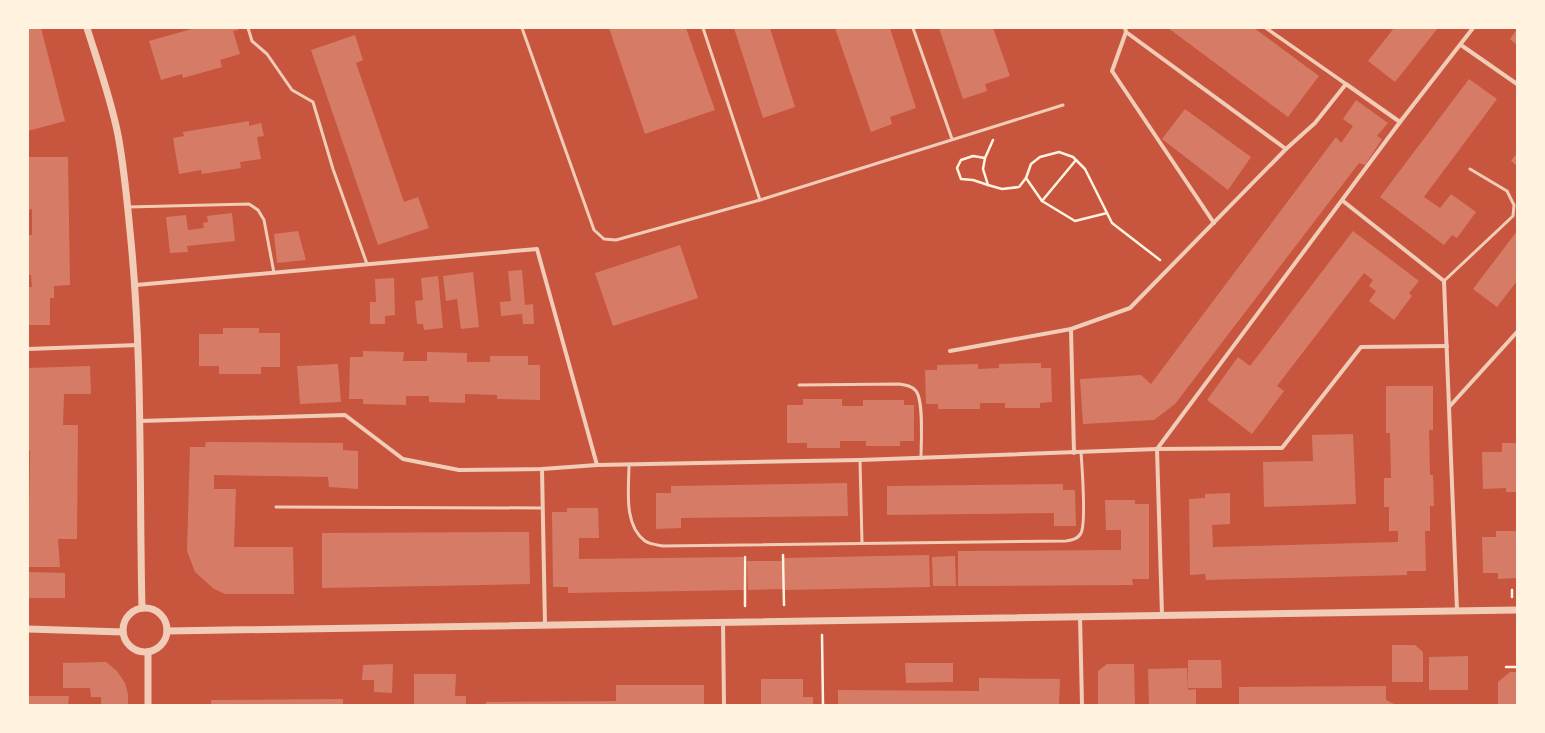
<svg xmlns="http://www.w3.org/2000/svg" width="1545" height="733" font-family="'Golos Text',sans-serif">
  <rect width="100%" height="100%" fill="#c8553d"/>
  <g fill="#d67c66">
    <polygon points="28,28 41,28 65,121 28,131"/>
    <polygon points="195,28 238,28 238,30 233,31 240,54 220,60 222,67 183,78 182,74 161,80 149,41"/>
    <polygon points="609,28 686,28 715,110 645,134"/>
    <polygon points="734,28 770,28 795,107 763,118"/>
    <polygon points="835,28 890,28 916,108 890,117 892,124 871,132"/>
    <polygon points="939,28 993,28 1010,76 985,84 987,91 963,99"/>
    <polygon points="1168,28 1254,28 1319,76 1288,117"/>
    <polygon points="1394,28 1438,28 1395,82 1368,61"/>
    <polygon points="1517,29 1517,45 1510,39"/>
    <polygon points="355,35 363,60 356,63 404,202 418,197 429,228 378,245 311,50"/>
    <polygon points="1469,79 1497,99 1424,197 1440,208 1451,194 1476,212 1457,238 1452,235 1444,245 1380,197"/>
    <polygon points="1356,100 1388,123 1377,136 1382,139 1365,165 1359,163 1175,404 1154,420 1083,424 1080,379 1141,375 1151,384 1336,137 1341,143 1353,126 1343,119"/>
    <polygon points="1185,109 1251,157 1228,190 1162,139"/>
    <polygon points="249,121 249,126 261,123 264,136 257,137 261,159 240,162 241,168 202,174 201,170 179,174 173,138 184,136 183,132"/>
    <polygon points="1517,153 1517,166 1511,161"/>
    <polygon points="28,157 68,157 70,285 54,286 54,298 50,298 50,325 28,325 28,287 32,287 31,275 28,275 28,235 32,235 32,209 28,210"/>
    <polygon points="232,213 235,241 187,246 188,252 170,253 166,217 186,215 188,230 204,228 203,223 208,222 207,216"/>
    <polygon points="298,231 306,260 277,263 274,234"/>
    <polygon points="1353,231 1419,281 1409,293 1412,296 1394,320 1369,301 1376,291 1369,286 1373,280 1364,273 1277,386 1284,391 1252,434 1207,400 1238,357 1250,366"/>
    <polygon points="1517,231 1517,281 1497,307 1473,289"/>
    <polygon points="680,245 698,298 613,326 595,273"/>
    <polygon points="522,270 525,305 533,304 534,324 523,324 522,314 501,316 500,302 511,301 508,271"/>
    <polygon points="473,272 479,327 461,329 457,299 446,301 443,276"/>
    <polygon points="438,276 443,328 424,330 423,324 417,324 415,301 423,300 421,278"/>
    <polygon points="394,278 395,315 385,316 385,324 370,324 370,302 376,302 375,279"/>
    <polygon points="223,328 259,328 259,333 280,333 280,367 261,367 261,374 219,374 219,366 199,366 199,334 223,334"/>
    <polygon points="363,351 404,352 403,361 427,361 427,352 467,353 467,362 490,362 490,356 528,356 528,365 540,365 540,400 497,399 497,395 465,394 465,403 429,402 429,396 406,396 406,405 363,404 363,399 349,399 350,357 363,357"/>
    <polygon points="1041,363 1041,368 1051,368 1052,402 1040,403 1040,408 1005,408 1005,403 980,403 980,409 938,409 938,404 926,404 925,370 937,370 937,365 978,364 978,369 999,368 999,364"/>
    <polygon points="338,364 341,402 300,404 297,366"/>
    <polygon points="90,366 91,394 64,394 63,425 78,425 77,539 58,539 60,567 28,567 30,451 28,451 28,368"/>
    <polygon points="1386,386 1433,386 1433,430 1429,430 1430,475 1433,475 1434,506 1430,506 1430,531 1425,531 1426,571 1407,571 1407,575 1206,580 1205,574 1190,575 1189,499 1205,498 1205,494 1230,493 1230,524 1212,525 1213,547 1398,542 1398,531 1389,531 1389,507 1384,507 1384,478 1391,478 1390,433 1386,433"/>
    <polygon points="803,399 842,399 842,406 863,406 863,400 904,400 904,405 914,405 914,441 900,441 900,446 866,446 866,441 840,441 840,448 807,448 807,443 787,443 787,405 803,405"/>
    <polygon points="1353,434 1356,504 1264,507 1263,462 1313,461 1312,435"/>
    <polygon points="206,442 343,443 343,450 358,451 358,489 329,487 328,477 214,475 214,489 236,489 234,547 293,547 294,594 225,594 214,589 195,572 187,551 190,447 205,447"/>
    <polygon points="1502,443 1517,443 1517,492 1506,492 1506,488 1483,489 1482,452 1502,452"/>
    <polygon points="847,483 848,516 681,518 681,528 656,529 656,493 671,493 671,486"/>
    <polygon points="1063,484 1063,490 1075,490 1076,526 1054,526 1054,513 887,515 887,486"/>
    <polygon points="1105,500 1135,500 1135,504 1149,504 1149,579 1132,579 1133,585 958,586 958,551 1121,550 1121,530 1106,530"/>
    <polygon points="567,508 598,508 599,538 579,538 579,559 743,557 744,590 568,593 568,587 553,587 552,512 567,512"/>
    <polygon points="1496,531 1517,531 1517,578 1498,579 1498,573 1483,573 1482,537 1496,537"/>
    <polygon points="529,532 530,584 322,588 322,533"/>
    <polygon points="929,555 930,587 785,590 784,558"/>
    <polygon points="955,556 956,586 933,586 932,557"/>
    <polygon points="747,561 782,561 783,589 748,590"/>
    <polygon points="28,572 65,573 65,598 28,598"/>
    <polygon points="1392,645 1415,645 1423,652 1423,682 1392,682"/>
    <polygon points="1468,656 1468,690 1429,690 1429,657"/>
    <polygon points="1188,660 1221,660 1222,688 1188,688"/>
    <polygon points="106,662 117,671 125,683 128,694 128,705 101,705 101,697 91,697 90,688 63,688 63,663"/>
    <polygon points="905,663 953,663 953,682 906,683"/>
    <polygon points="393,664 392,693 374,692 374,680 362,680 363,665"/>
    <polygon points="1107,664 1134,664 1135,705 1098,705 1098,671"/>
    <polygon points="1187,668 1188,690 1196,689 1196,705 1149,705 1148,669"/>
    <polygon points="1510,672 1517,672 1517,705 1498,705 1498,682"/>
    <polygon points="414,674 456,674 455,696 466,696 466,705 414,705"/>
    <polygon points="979,678 1060,679 1059,705 838,705 838,690 979,691"/>
    <polygon points="761,679 803,679 803,697 813,697 813,705 761,705"/>
    <polygon points="616,685 704,685 704,705 486,705 486,702 616,701"/>
    <polygon points="1386,686 1386,700 1396,705 1239,705 1239,687"/>
    <polygon points="28,696 69,696 68,705 28,705"/>
    <polygon points="343,699 343,705 211,705 211,700"/>
  </g>
  <g fill="none" stroke-linecap="round" stroke-linejoin="round">
    <g stroke="#fff3e0" stroke-width="2.5">
      <polyline points="993,140 985,158 983,169 988,185 1002,189 1019,187 1026,178 1031,164 1040,157 1059,152 1073,157 1085,169 1112,223 1160,260"/>
      <polyline points="985,158 973,156 961,160 957,168 961,179 973,180 988,185"/>
      <polyline points="1026,178 1042,201 1075,221 1107,213"/>
      <polyline points="1042,201 1076,160"/>
      <polyline points="783,555 784,605"/>
      <polyline points="745,557 745,606"/>
      <polyline points="1512,590 1512,597"/>
      <polyline points="822,635 823,705"/>
      <polyline points="1506,667 1517,667"/>
    </g>
    <g stroke="#f1ccb7" stroke-width="3">
      <polyline points="248,28 252,41 267,54 292,90 313,102 333,169 367,264"/>
      <polyline points="522,28 594,230 604,239 616,240 760,200 1063,105"/>
      <polyline points="703,28 760,200"/>
      <polyline points="913,28 952,139"/>
      <polyline points="128,207 249,204 258,210 264,220 274,273"/>
      <polyline points="1444,281 1513,216 1514,205 1507,191 1470,169"/>
      <path d="M799,385L899,384C906,385 912,386 916,391C924,401 921,444 921,458"/>
      <polyline points="860,460 862,543"/>
      <path d="M629,464C629,488 623,525 645,541C649,544 658,545 663,546L1066,541C1072,540 1078,539 1081,533C1086,524 1082,466 1081,452"/>
      <polyline points="276,507 542,508"/>
    </g>
    <polyline stroke="#f1ccb7" stroke-width="3.5" points="1266,28 1346,84"/>
    <g stroke="#f1ccb7" stroke-width="4">
      <polyline points="1125,28 1126,32 1286,149 1315,123 1346,84 1400,122"/>
      <polyline points="1126,32 1112,71 1214,223"/>
      <polyline points="1461,45 1517,84"/>
      <polyline points="1343,201 1444,281 1457,610"/>
      <polyline points="136,285 537,249 597,465"/>
      <polyline points="1071,329 1074,453"/>
      <polyline points="28,349 138,345"/>
      <polyline points="950,351 1071,329 1130,308 1286,149"/>
      <polyline points="1449,407 1517,332"/>
      <polyline points="140,421 345,415 403,459 459,470 542,469 597,465 860,460 1157,449 1282,448 1361,347 1447,346"/>
      <polyline points="1157,449 1400,122 1473,28"/>
      <polyline points="1157,449 1162,615"/>
      <polyline points="542,469 545,625"/>
      <polyline points="1080,616 1082,705"/>
      <polyline points="723,622 724,705"/>
    </g>
    <g stroke="#f1ccb7" stroke-width="7">
      <path d="M87,28C98,63 111,99 118,135C124,167 127,199 130,231C143,357 139,483 142,608"/>
      <circle cx="145" cy="630" r="22"/>
      <polyline points="28,629 123,632"/>
      <polyline points="167,631 1517,610"/>
      <polyline points="148,652 148,705"/>
    </g>
  </g>
  <rect width="1545" height="733" fill="none" stroke="#fff3e0" stroke-width="58"/>
</svg>
